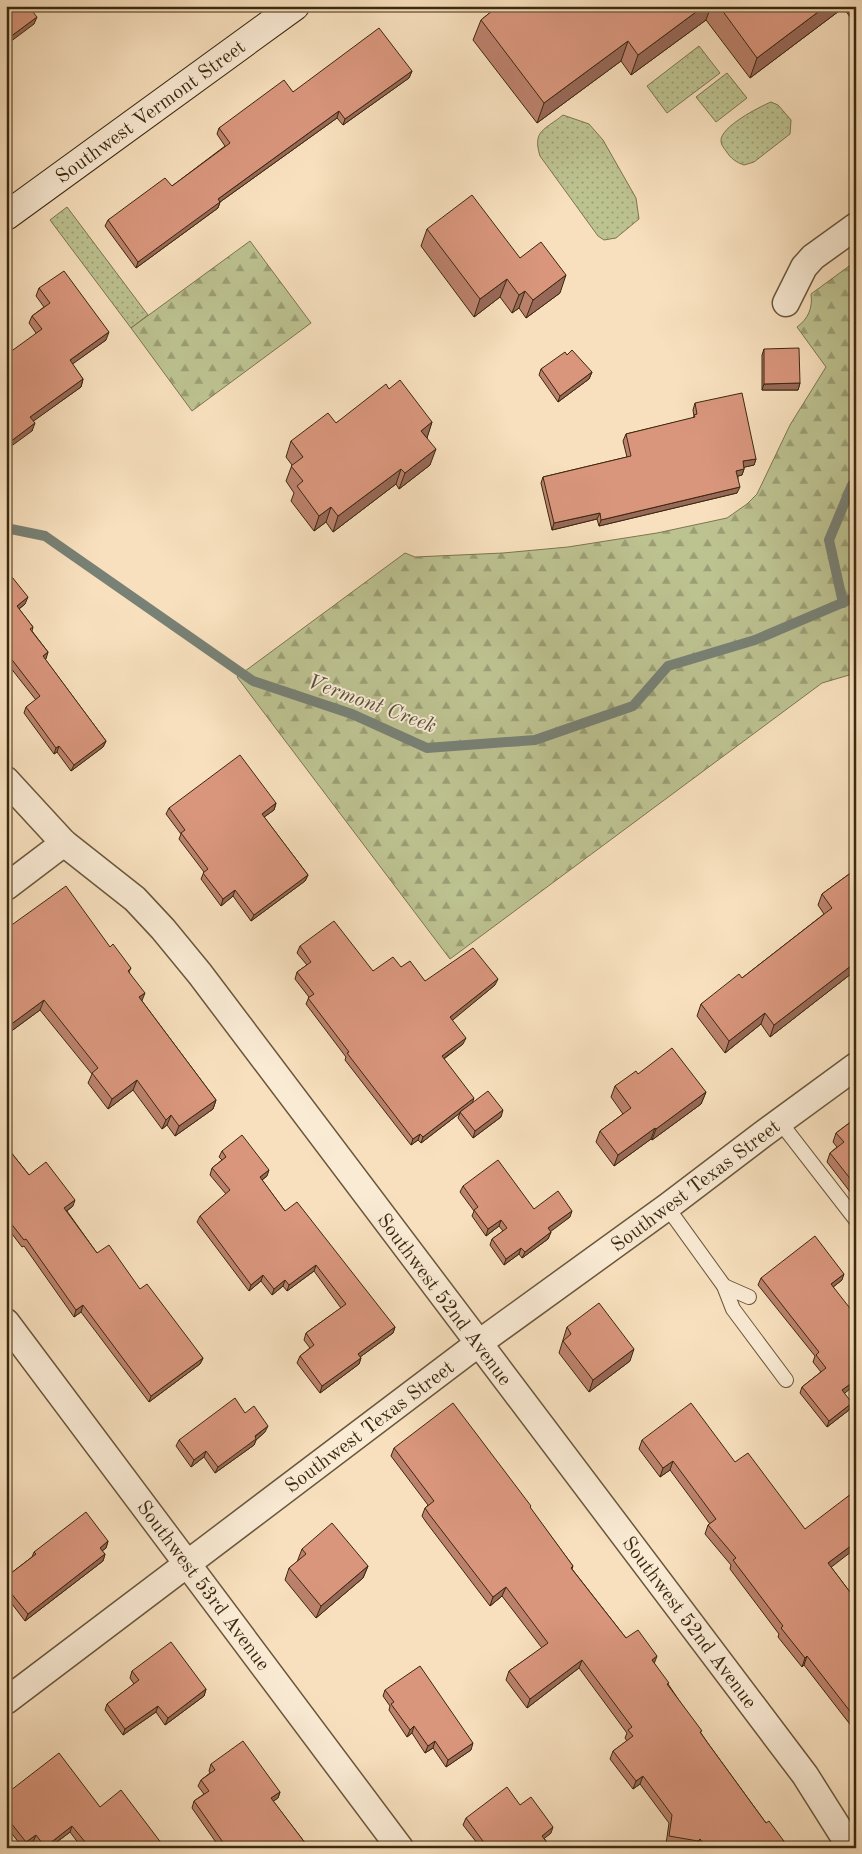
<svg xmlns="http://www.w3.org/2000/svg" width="862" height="1854" font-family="'Old Standard TT',serif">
  <defs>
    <pattern id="green-dots" width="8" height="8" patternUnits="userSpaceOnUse" patternTransform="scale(1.25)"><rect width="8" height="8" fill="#bdc291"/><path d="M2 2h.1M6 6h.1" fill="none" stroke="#9b9e75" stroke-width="1.8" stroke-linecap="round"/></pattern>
    <pattern id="forest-firs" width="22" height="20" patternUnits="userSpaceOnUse" patternTransform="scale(1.25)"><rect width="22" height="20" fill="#bdc291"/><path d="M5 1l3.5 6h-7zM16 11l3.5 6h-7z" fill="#9b9e75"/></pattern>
  </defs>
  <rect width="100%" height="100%" fill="#f8e0be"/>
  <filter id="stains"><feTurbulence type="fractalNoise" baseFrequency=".004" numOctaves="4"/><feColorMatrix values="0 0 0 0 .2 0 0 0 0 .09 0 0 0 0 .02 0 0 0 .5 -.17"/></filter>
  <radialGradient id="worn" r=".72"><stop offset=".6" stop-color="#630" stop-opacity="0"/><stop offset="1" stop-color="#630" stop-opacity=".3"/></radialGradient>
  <g fill="url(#green-dots)" stroke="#7c7650">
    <polygon points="699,46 720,73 667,113 647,86"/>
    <polygon points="727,73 747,98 716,122 696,97"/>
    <path d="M771,102L778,105L791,120L790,134L754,162L744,165C736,162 731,159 726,151C724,148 721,145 721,141C720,127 759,107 771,102Z"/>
    <path d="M563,115L589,124L603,140L636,198L639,219L616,238L604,240L598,236L540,156C532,130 545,130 563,115Z"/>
    <polygon points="67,207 148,315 131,328 50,220"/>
  </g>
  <g fill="url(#forest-firs)" stroke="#7c7650">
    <polygon points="250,241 311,323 192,411 131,328"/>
    <path d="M856,261V673L822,683L450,959L237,677L405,553L415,557L503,553L568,547L657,533L727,518L747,504L757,494L790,425L826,367L797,327C808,319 813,308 811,294Z"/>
  </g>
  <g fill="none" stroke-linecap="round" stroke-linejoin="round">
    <g stroke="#788175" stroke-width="10">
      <polyline points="6,528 45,536 253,681 352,714 427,748 535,740 633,706 668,666 755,640 856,597"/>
      <polyline points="843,603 829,540 852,485 856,483"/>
    </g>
    <defs>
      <g id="service">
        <polyline points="780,1122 856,1220"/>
        <polyline points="667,1207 724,1286 733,1309 786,1380"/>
        <polyline points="724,1286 749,1297"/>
      </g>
      <g id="minor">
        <polyline points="786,303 804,267 813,257 856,226"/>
        <polyline points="6,780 64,843 135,899 163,929 200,974 805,1775 851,1848"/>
        <polyline points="6,887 64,843"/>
        <polyline points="6,1322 400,1848"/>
        <polyline points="6,1701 479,1343 667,1207 763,1134 856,1066"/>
      </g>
      <polyline id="secondary" points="6,216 295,6"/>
    </defs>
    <use href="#service" stroke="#6a573b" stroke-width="16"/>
    <use href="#minor" stroke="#6a573b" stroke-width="29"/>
    <use href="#secondary" stroke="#3b290f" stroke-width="30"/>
    <use href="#service" stroke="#faebd5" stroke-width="14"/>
    <use href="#minor" stroke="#faebd5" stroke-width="26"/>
    <use href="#secondary" stroke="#faebd5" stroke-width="28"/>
  </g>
  <g fill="#bb816c" stroke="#3b290f">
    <polygon points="498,6 856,6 856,24 843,8 750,78 706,20 631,75 621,61 537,123 473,40 481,20"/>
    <polygon points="412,71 409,78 343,125 337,118 220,202 218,208 136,268 105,226 108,220 172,186 225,146 217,134 219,128 293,92"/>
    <polygon points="427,229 520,258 560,293 526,318 519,308 512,313 500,297 474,317 421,246"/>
    <polygon points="39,288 106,340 72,364 83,379 81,387 33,421 32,431 36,333 29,323 32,316 44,307 36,296"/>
    <polygon points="764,349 800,383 798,390 762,390 762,355"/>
    <polygon points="567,355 592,372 589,379 558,402 539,375 541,369"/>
    <polygon points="389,389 432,422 427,437 430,465 399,489 396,484 333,532 326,522 314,531 291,501 294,493 286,481 292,465 286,457 291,441 336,423"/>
    <polygon points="695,403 756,459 754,465 744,467 744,469 742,475 738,476 737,493 599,526 597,519 552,530 541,483 543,477 627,457 623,441 626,434 693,418 694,416 693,410"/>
    <polygon points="6,582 25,604 19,609 33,627 32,631 48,652 45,659 106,741 103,747 71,771 57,752 54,754 24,713 26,707 36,700 6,662"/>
    <polygon points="276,803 274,810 264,817 308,875 305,881 251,921 233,896 221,906 201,879 204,872 179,839 181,834 166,814 169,808"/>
    <polygon points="856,869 856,970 770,1037 761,1024 725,1053 697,1016 701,1004 742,978 824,914 818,905 822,894"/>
    <polygon points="6,929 110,947 131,968 129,972 142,1001 216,1100 213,1109 175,1136 167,1125 162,1129 133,1090 108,1109 88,1083 92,1074 40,1010 6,1035"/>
    <polygon points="300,946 373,971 401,967 425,981 495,985 452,1020 463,1044 444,1059 472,1103 501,1117 473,1138 458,1118 460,1113 421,1143 418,1140 411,1145 345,1060 346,1057 306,1004 309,997 295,979 297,972 307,965 297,953"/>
    <polygon points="638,1074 706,1092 701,1104 652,1140 651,1139 614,1166 596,1142 600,1131 623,1114 611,1097 615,1086"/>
    <polygon points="856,1118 856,1195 854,1197 827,1162 830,1153 837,1147 833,1142 836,1133"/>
    <polygon points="6,1146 29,1175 73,1206 67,1211 97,1253 140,1289 203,1358 200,1364 149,1402 81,1312 74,1317 24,1246 22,1247 6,1226"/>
    <polygon points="222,1151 267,1176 262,1180 285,1211 395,1327 393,1333 360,1357 361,1358 359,1364 320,1393 297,1363 300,1356 310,1348 304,1340 306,1333 341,1308 314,1271 287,1291 283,1286 272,1295 261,1281 249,1291 197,1222 200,1216 226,1194 210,1175 212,1168 222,1160 219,1157"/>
    <polygon points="463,1186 534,1209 570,1217 550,1231 551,1232 548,1239 522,1258 519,1254 504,1265 490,1245 492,1239 503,1231 499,1226 486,1236 472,1216 474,1211 460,1192"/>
    <polygon points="761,1278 842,1280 833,1287 856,1384 844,1393 849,1410 827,1427 800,1393 802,1387 821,1372 813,1362 815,1356 758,1285"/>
    <polygon points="567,1327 630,1361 589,1392 559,1353"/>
    <polygon points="245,1413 265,1432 256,1440 254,1445 215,1473 204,1457 191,1467 176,1446 179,1440"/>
    <polygon points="642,1440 735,1462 831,1567 856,1600 856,1732 804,1665 802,1667 778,1637 779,1634 730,1569 731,1565 705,1534 708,1525 710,1524 670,1470 660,1477 639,1449"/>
    <polygon points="394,1448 530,1508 573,1566 572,1569 626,1638 654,1663 707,1742 766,1823 789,1848 686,1848 666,1844 669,1823 640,1784 633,1789 610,1759 613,1751 627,1741 625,1738 627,1733 579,1668 527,1708 506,1680 509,1671 542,1648 502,1596 490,1606 426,1522 422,1516 425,1508 428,1505 391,1456"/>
    <polygon points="108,1541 106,1548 102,1551 105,1554 103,1561 25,1621 6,1596 6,1577 32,1557 34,1552"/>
    <polygon points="302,1549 368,1566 363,1578 316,1618 285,1580 289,1568 297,1562"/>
    <polygon points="132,1671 206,1689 204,1696 165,1725 156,1712 123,1735 105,1710 107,1704 134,1684 130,1678"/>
    <polygon points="385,1690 471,1750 446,1767 433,1748 425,1753 412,1733 407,1737 389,1710 390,1706 383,1696"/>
    <polygon points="211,1764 280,1792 278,1798 273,1801 309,1848 220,1848 192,1808 194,1801 204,1794 198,1786 201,1780 210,1773 209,1771"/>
    <polygon points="6,1794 100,1807 165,1848 82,1848 70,1832 49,1848 38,1848 33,1842 25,1848 23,1848 6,1826 7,1818 6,1817"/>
    <polygon points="520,1805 551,1833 544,1838 548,1844 547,1848 481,1848 463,1825 466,1818"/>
  </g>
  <g fill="#986958" stroke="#3b290f">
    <polygon points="704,6 711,6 706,20 631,75 638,55"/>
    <polygon points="826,6 844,6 843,8 750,78 757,58"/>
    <polygon points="37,17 34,24 6,45 6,40"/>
    <polygon points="628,41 621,61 537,123 544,103"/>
    <polygon points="412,71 409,78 343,125 345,119"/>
    <polygon points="339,111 337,118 220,202 218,208 136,268 138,262 218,199"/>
    <polygon points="566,275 560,293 526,318 533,300"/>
    <polygon points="507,279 500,297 474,317 480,299"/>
    <polygon points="525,291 519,308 512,313 519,295"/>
    <polygon points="109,332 106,340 67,368 70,360"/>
    <polygon points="592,372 589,379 558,402 560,396"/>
    <polygon points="83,379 81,387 28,425 30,417"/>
    <polygon points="800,383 798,390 762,390 764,384"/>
    <polygon points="432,422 427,438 421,431"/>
    <polygon points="35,423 32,431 6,450 6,445"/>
    <polygon points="436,449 430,465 399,489 405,473"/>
    <polygon points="756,459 754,465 741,468 743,461"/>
    <polygon points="401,469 396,484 333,532 338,516"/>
    <polygon points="744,469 742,475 734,477 736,471"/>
    <polygon points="740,487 737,493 599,526 601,520"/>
    <polygon points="331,507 326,522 314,531 319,516"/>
    <polygon points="600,513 597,519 552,530 554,523"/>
    <polygon points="28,597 25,604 15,612 17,606"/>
    <polygon points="48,652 46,659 41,663 43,656"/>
    <polygon points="106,741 103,747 71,771 74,765"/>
    <polygon points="59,746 57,752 54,754 56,748"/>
    <polygon points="276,803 274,810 260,820 262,814"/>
    <polygon points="308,875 305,881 251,921 254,915"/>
    <polygon points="235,890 233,896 221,906 223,899"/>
    <polygon points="856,962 856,970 770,1037 774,1025"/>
    <polygon points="498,979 495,985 448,1024 450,1017"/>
    <polygon points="145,993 141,1003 139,997"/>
    <polygon points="44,1000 40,1010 6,1035 6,1028"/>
    <polygon points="765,1013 761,1024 725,1053 729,1041"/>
    <polygon points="466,1038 463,1044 439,1062 442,1056"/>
    <polygon points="10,1044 7,1054 6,1055 6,1047"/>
    <polygon points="137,1080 133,1090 108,1109 112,1099"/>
    <polygon points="706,1092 701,1104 652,1140 656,1129"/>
    <polygon points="474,1098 472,1104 460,1112 460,1113 421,1143 423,1137"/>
    <polygon points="216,1100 213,1109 175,1136 179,1126"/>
    <polygon points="503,1110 501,1117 473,1138 475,1131"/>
    <polygon points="171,1115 167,1125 162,1129 166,1120"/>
    <polygon points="655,1128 651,1139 614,1166 618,1155"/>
    <polygon points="420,1134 418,1140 411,1145 413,1139"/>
    <polygon points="269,1170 267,1176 258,1183 260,1177"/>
    <polygon points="75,1200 73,1206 62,1214 64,1208"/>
    <polygon points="572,1211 570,1217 546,1235 548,1228"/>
    <polygon points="501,1220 499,1226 486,1236 488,1229"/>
    <polygon points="551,1232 548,1239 522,1258 525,1252"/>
    <polygon points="521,1248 519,1254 504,1265 506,1259"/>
    <polygon points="316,1265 314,1271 287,1291 289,1285"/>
    <polygon points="844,1274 842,1280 828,1291 831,1284"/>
    <polygon points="263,1275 261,1281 249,1291 251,1285"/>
    <polygon points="285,1280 283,1286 272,1295 274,1289"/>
    <polygon points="83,1305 81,1312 74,1317 76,1310"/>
    <polygon points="395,1327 393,1333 356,1360 358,1354"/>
    <polygon points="634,1349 630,1361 589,1392 593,1380"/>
    <polygon points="203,1358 200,1364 149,1402 151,1396"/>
    <polygon points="361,1358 359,1364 320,1393 322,1386"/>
    <polygon points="856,1380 856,1384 840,1397 842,1390"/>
    <polygon points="852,1403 849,1410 827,1427 829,1421"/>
    <polygon points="268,1426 265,1432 256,1440 254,1445 215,1473 218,1467"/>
    <polygon points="206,1451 204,1457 191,1467 194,1460"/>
    <polygon points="673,1461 670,1470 660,1477 663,1468"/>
    <polygon points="108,1541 106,1548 98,1554 100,1548"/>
    <polygon points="856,1542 856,1548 825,1572 828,1563"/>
    <polygon points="105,1554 103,1561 25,1621 28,1614"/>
    <polygon points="368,1566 363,1578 316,1618 321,1606"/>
    <polygon points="506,1587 502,1596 490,1606 493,1597"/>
    <polygon points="657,1656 654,1664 652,1660"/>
    <polygon points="807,1656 804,1665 802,1667 805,1658"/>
    <polygon points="582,1660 579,1668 527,1708 530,1699"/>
    <polygon points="206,1689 204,1696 165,1725 168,1718"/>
    <polygon points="158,1706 156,1712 123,1735 125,1729"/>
    <polygon points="414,1726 412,1733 407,1737 410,1730"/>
    <polygon points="435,1741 433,1748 425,1753 428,1746"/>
    <polygon points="473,1743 471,1750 446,1767 448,1760"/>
    <polygon points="643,1776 640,1784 633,1789 636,1781"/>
    <polygon points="280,1792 278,1798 268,1805 271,1798"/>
    <polygon points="72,1826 70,1832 49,1848 44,1848"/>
    <polygon points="553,1827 551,1833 540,1842 542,1836"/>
    <polygon points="36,1835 33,1842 24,1848 26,1842"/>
    <polygon points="700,1839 697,1848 695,1848 698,1841"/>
  </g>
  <g fill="#d9967d" stroke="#3b290f">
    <polygon points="6,6 28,6 37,17 6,40"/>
    <polygon points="498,6 704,6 638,55 628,41 544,103 481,20"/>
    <polygon points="719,6 826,6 757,58"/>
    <polygon points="379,28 412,71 345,119 339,111 218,199 220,202 138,262 108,220 165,178 172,186 230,143 219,128 284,80 293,92"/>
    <polygon points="472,195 520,258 541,242 566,275 533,300 525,291 519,295 507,279 480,299 427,229"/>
    <polygon points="64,271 109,332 70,360 83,379 30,417 35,423 6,445 6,355 42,329 32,316 50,303 39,288"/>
    <polygon points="799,348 800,383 764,384 764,349"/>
    <polygon points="572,350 592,372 560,396 541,369 565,352 567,355"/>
    <polygon points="400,380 432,422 421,431 436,449 405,473 401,469 338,516 331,507 319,516 297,486 303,481 291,466 303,457 291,441 328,413 336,423 386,384 389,389"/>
    <polygon points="742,393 756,459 743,461 744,469 736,471 740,487 601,520 600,513 554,523 543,477 631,456 626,434 695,417 694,415 697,414 695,403"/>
    <polygon points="12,577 28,597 17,606 33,627 30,629 48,652 43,656 106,741 74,765 59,746 56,748 26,707 40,696 6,652 6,582"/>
    <polygon points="240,755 276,803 262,814 308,875 254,915 235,890 223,899 203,873 208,869 181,833 185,830 169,808"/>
    <polygon points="856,869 856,962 774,1025 765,1013 729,1041 701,1004 739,974 742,978 832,908 822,894"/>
    <polygon points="66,886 110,947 113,944 131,968 128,971 145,993 139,997 216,1100 179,1126 171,1115 166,1120 137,1080 112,1099 92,1073 98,1068 44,1000 6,1028 6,949 10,946 6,941 6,929"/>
    <polygon points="334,921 373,971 393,957 401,967 410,961 425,981 473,948 498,979 450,1017 466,1038 442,1056 474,1098 423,1137 420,1134 413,1139 347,1053 349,1052 308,998 314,994 297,972 311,962 300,946"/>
    <polygon points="6,1039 10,1044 6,1047"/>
    <polygon points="672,1048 706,1092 656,1129 655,1128 618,1155 600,1131 631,1108 615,1086 636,1071 638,1074"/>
    <polygon points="488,1091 503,1110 475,1131 460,1112"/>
    <polygon points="856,1118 856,1186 830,1153 844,1142 836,1133"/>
    <polygon points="242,1135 269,1170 260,1177 285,1211 297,1202 395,1327 358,1354 361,1358 322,1386 300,1356 314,1345 306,1333 346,1304 316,1265 289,1285 285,1280 274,1289 263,1275 251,1285 200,1216 230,1190 212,1168 226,1157 222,1151"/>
    <polygon points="6,1146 29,1175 46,1162 75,1200 64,1208 97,1253 109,1245 140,1289 147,1284 203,1358 151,1396 83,1305 76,1310 26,1239 24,1240 6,1217"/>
    <polygon points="498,1160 534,1209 558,1191 572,1211 548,1228 551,1232 525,1252 521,1248 506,1259 492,1239 507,1228 501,1220 488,1229 474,1210 478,1207 463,1186"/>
    <polygon points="815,1236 844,1274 831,1284 856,1316 856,1380 842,1390 852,1403 829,1421 802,1387 826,1368 816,1355 819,1352 761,1278"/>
    <polygon points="599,1303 634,1349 593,1380 563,1341 571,1334 567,1327"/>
    <polygon points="235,1398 245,1413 254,1406 268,1426 255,1436 256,1439 218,1467 206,1451 194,1460 179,1440"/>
    <polygon points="453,1403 531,1506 530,1507 573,1566 571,1568 626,1638 638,1630 657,1656 652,1660 669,1683 667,1684 702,1731 700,1732 707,1742 766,1823 769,1821 789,1848 707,1848 700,1839 698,1841 669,1836 672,1815 643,1776 636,1781 613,1751 633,1736 628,1730 632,1727 582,1660 530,1699 509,1671 548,1643 506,1587 493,1597 429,1514 425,1508 434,1501 394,1448"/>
    <polygon points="691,1403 735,1462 748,1453 805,1529 851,1494 856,1500 856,1542 828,1563 856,1600 856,1719 807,1656 805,1658 781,1628 783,1626 733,1560 736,1558 708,1525 716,1519 673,1461 663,1468 642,1440"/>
    <polygon points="86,1512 108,1541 100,1548 105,1554 28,1614 6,1587 6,1577 36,1554 34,1552"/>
    <polygon points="332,1523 368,1566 321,1606 289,1568 306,1554 302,1549"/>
    <polygon points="171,1642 206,1689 168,1718 158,1706 125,1729 107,1704 139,1680 132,1671"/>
    <polygon points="420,1666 473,1743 448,1760 435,1741 428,1746 414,1726 410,1730 391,1704 394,1702 385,1690"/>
    <polygon points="243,1741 280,1792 271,1798 309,1848 227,1848 194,1801 209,1791 201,1780 215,1770 211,1764"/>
    <polygon points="59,1753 100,1807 121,1790 165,1848 90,1848 72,1826 45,1847 36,1835 26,1842 7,1818 11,1815 6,1808 6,1794"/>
    <polygon points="507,1787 520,1805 531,1797 553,1827 542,1836 548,1844 543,1848 488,1848 466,1818"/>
  </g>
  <g text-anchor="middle" stroke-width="4" stroke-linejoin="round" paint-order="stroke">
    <g font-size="20" fill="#3b290f" stroke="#faebd5">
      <text transform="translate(150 111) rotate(-36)" y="7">Southwest Vermont Street</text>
      <text transform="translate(695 1185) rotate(-37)" y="7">Southwest Texas Street</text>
      <text transform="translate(445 1299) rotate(53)" y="7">Southwest 52nd Avenue</text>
      <text transform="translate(369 1426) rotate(-37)" y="7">Southwest Texas Street</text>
      <text transform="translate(204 1585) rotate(53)" y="7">Southwest 53rd Avenue</text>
      <text transform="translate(690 1622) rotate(53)" y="7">Southwest 52nd Avenue</text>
    </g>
    <g font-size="21" font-style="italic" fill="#544e3a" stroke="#faebd5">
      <text transform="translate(372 703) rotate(20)" y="7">Vermont Creek</text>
    </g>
  </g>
  <rect width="862" height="1854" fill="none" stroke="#f8e0be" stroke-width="25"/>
  <rect x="8" y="8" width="847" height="1839" fill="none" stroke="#3b290f" stroke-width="2.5"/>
  <rect x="12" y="12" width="837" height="1829" fill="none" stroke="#3b290f"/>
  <rect width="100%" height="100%" filter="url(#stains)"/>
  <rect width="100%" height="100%" fill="url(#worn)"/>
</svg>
